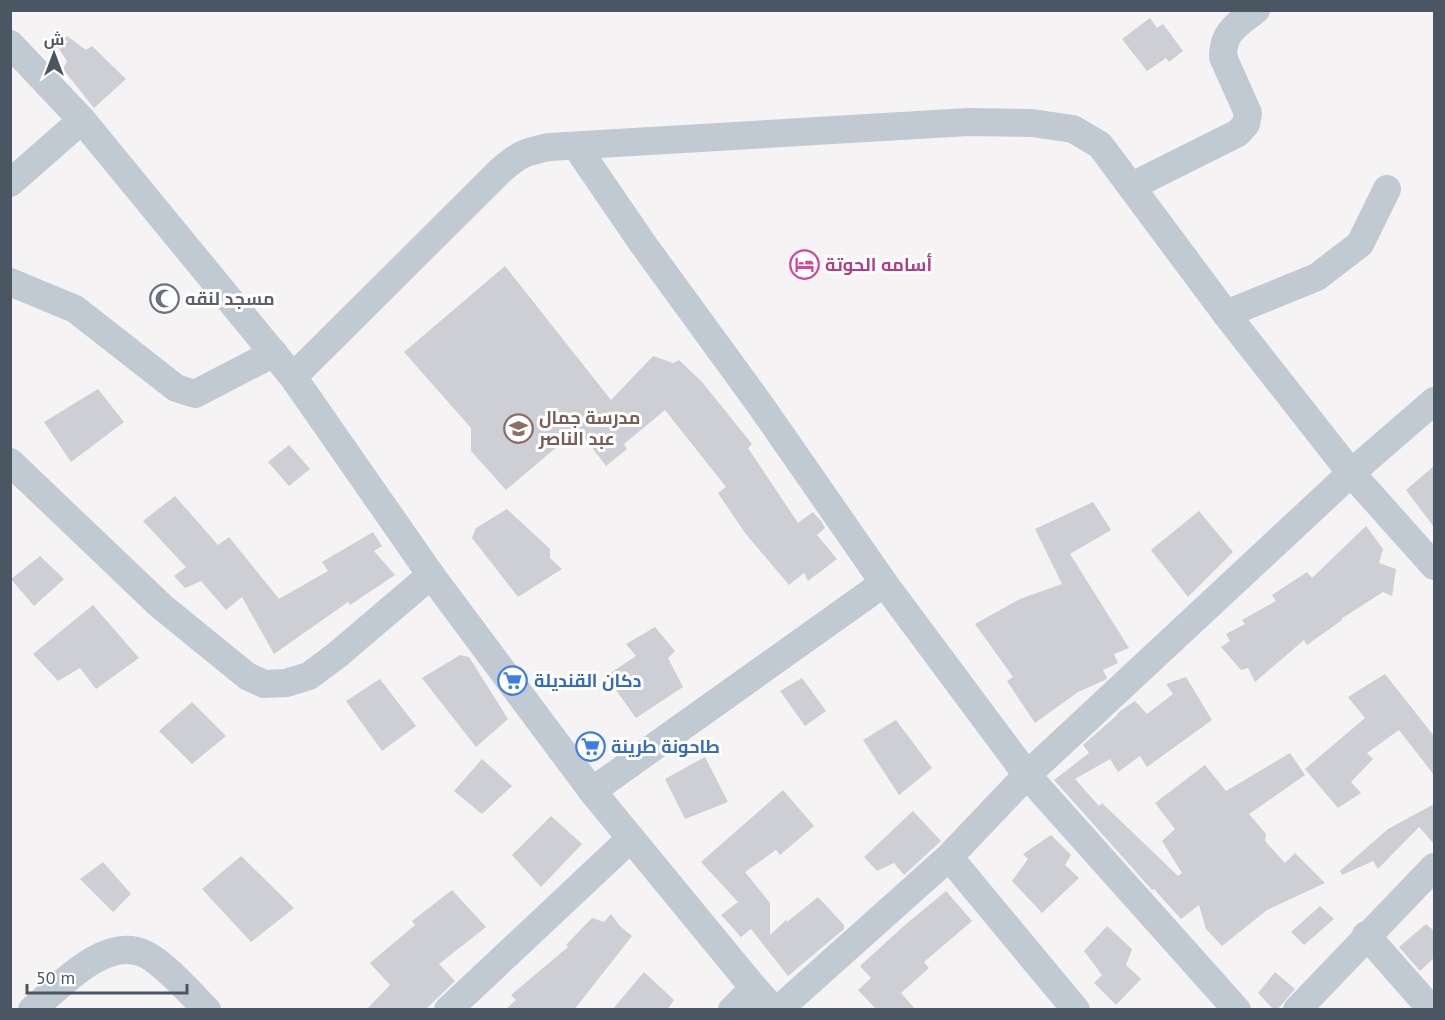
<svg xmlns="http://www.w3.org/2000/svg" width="1445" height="1020" font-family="'PT Sans',Cairo,sans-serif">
  <rect width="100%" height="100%" fill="#f5f3f3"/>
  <g fill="#cdcfd5">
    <polygon points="1150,18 1157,28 1163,24 1183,51 1169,62 1166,58 1147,71 1122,39"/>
    <polygon points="67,36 86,50 92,46 126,79 94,108 63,69 67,61 57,46"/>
    <polygon points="505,266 611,400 653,356 673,363 679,360 702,382 752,444 748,448 798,523 813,512 821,521 825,528 817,535 837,559 808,581 804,573 789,585 745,533 718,493 726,487 665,410 624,444 627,449 606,466 578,429 506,490 471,451 471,428 404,352"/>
    <polygon points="98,389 124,422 71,462 44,422"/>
    <polygon points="289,445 310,469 289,486 268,462"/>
    <polygon points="1434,466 1434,527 1406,490"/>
    <polygon points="175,496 218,545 229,537 279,599 328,571 322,562 373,532 382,546 374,551 395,575 350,605 348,602 274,654 242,597 226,610 201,581 185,588 174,576 186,567 143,521"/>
    <polygon points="1093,502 1111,530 1070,554 1129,648 1114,654 1118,663 1103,670 1107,678 1105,680 1078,692 1035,723 1007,681 1013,677 975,624 1020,599 1062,584 1035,529"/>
    <polygon points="507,509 550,549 550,558 562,569 518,597 472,538 476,528"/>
    <polygon points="1199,511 1233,552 1188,597 1151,550"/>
    <polygon points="1366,526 1383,549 1379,563 1396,569 1392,596 1383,592 1341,619 1342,620 1307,645 1304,640 1255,682 1248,668 1241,670 1221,647 1230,641 1226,634 1245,624 1242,620 1276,601 1272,595 1307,572 1312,578"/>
    <polygon points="40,556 64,579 34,606 11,579"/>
    <polygon points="93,605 139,658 96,689 80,668 58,681 33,654"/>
    <polygon points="655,627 675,651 668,658 683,687 636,718 606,676 636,656 626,644"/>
    <polygon points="460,655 469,657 508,719 476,747 422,678"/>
    <polygon points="1385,674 1434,736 1434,775 1399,730 1367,753 1373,759 1351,782 1361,793 1338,808 1305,769 1365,718 1348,697"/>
    <polygon points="1186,677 1212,720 1147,767 1140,756 1118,772 1110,759 1075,779 1099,806 1102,803 1178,876 1182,873 1162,841 1175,829 1155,803 1205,765 1226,791 1290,753 1305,775 1249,814 1266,834 1265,841 1285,863 1295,853 1325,883 1267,910 1222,946 1206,929 1199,905 1181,919 1154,889 1152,890 1054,780 1089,753 1083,745 1115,717 1120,711 1135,701 1147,714 1173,694 1166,684"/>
    <polygon points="802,678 826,711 805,726 780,691"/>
    <polygon points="380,679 416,726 382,751 346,701"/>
    <polygon points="192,702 226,736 192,764 159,731"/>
    <polygon points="896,720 932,768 899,795 863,740"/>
    <polygon points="705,757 728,802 685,819 665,779"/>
    <polygon points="482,759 512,786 482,814 454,791"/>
    <polygon points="783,790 814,826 780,855 776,850 745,872 770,903 770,935 786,920 787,922 818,897 844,925 844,929 788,976 751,929 741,937 721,915 738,902 701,862"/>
    <polygon points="1434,804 1434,844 1419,827 1378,869 1373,861 1342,875 1340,871 1388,829"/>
    <polygon points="913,811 941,841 904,875 894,863 877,871 864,857"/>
    <polygon points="551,816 582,844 541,887 512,855"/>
    <polygon points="1051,835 1071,855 1065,865 1079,878 1042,913 1012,881 1028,859 1023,854"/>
    <polygon points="241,856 294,908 251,942 202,889"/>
    <polygon points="103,862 131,894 113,912 80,879"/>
    <polygon points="452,890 486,927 439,964 455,981 425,1010 366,1010 390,985 370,963 415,925 412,921"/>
    <polygon points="946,891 972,921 924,962 929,968 901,993 916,1010 877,1010 858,990 871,978 860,966 905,925"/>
    <polygon points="1320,906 1334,919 1304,945 1291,932"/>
    <polygon points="611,914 620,926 632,936 574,1010 505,1010 516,1000 511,995 568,947 566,945 592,918 604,922"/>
    <polygon points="1426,924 1434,931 1434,958 1420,971 1399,947"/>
    <polygon points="1107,926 1132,949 1126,965 1141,979 1116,1005 1094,983 1102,975 1084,951"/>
    <polygon points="644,972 674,1000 667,1010 612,1010"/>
    <polygon points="1275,972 1295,989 1277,1010 1274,1010 1258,993"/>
  </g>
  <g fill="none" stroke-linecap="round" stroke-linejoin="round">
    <g stroke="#c1cad2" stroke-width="28">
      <polyline points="10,44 82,120 293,377 431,575 592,791 754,988 774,1010"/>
      <polyline points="576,146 643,244 761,406 884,583 1027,775 1237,1010"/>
      <polyline points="10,183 82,120"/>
      <path d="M1132,186L1238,133L1246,124L1248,113L1223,57C1223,31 1237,25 1256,10"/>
      <polyline points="10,282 75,309 176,388 195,394 274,353"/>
      <polyline points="1226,314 1317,277 1360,244 1387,189"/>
      <path d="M293,377L499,172C518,155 524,152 549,147L968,122L1032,123L1073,129L1100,145L1226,314L1351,473L1434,566"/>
      <polyline points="10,462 161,606 247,676 264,684 286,683 309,676 337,655 431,575"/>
      <polyline points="592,791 884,583"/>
      <polyline points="949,857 1076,1010"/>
      <polyline points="1366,935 1432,1010"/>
      <path d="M32,1010C60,986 106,935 145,954C164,963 191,994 207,1010"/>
      <polyline points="448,1010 630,839"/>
      <polyline points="732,1010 754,988"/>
      <polyline points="778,1010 949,857 1027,775 1351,473 1434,401"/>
      <polyline points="1297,1010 1434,867"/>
    </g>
  </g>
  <defs>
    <symbol id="hotel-ring" viewBox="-11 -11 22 22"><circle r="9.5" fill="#fff" stroke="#d1479c" stroke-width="1.5"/><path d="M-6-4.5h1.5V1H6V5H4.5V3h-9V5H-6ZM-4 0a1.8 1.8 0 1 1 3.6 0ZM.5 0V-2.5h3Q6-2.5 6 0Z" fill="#d1479c"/></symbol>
    <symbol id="mosque-ring" viewBox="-11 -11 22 22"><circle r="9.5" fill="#fff" stroke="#6b7280" stroke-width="1.5"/><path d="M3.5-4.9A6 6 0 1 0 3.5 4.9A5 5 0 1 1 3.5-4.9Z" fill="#6b7280"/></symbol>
    <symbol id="school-ring" viewBox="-11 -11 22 22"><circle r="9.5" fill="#fff" stroke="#8d6e63" stroke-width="1.5"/><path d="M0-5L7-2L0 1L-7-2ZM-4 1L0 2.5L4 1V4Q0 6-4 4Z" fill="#8d6e63"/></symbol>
    <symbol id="supermarket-ring" viewBox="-11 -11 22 22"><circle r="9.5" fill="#fff" stroke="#3f7fe0" stroke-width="1.5"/><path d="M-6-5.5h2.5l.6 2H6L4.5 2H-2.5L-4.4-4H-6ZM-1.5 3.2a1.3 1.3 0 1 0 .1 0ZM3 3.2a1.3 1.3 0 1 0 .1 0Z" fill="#3f7fe0"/></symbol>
  </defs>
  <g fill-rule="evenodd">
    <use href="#hotel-ring" x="788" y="248" width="33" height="33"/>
    <use href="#mosque-ring" x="148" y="282" width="33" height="33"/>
    <use href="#school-ring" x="502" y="412" width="33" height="33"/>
    <use href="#supermarket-ring" x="496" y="664" width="33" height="33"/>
    <use href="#supermarket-ring" x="574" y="730" width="33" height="33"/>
  </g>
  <g text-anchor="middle" stroke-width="6" stroke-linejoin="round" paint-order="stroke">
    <g font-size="18" font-weight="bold" fill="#b23c85" stroke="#fff" text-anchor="start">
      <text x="825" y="271">أسامه الحوتة</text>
    </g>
    <g font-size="18" font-weight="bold" fill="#5b616d" stroke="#fff" text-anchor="start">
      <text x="185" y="305">مسجد لنقه</text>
    </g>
    <g font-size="18" font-weight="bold" fill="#785e54" stroke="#fff" text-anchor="start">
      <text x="539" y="424">مدرسة جمال<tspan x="539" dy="21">عبد الناصر</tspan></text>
    </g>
    <g font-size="18" font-weight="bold" fill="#366cbe" stroke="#fff" text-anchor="start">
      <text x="534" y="687">دكان القنديلة</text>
      <text x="611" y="753">طاحونة طرينة</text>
    </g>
  </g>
  <rect width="1445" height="1020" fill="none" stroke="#4a5661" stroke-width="24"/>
  <g transform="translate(54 54)" stroke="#ffffff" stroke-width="4.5" paint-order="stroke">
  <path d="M0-4.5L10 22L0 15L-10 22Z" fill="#4a5661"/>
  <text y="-9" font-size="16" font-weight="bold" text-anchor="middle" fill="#4a5661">ش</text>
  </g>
  <path d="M27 984v9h160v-9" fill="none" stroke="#4a5661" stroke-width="3"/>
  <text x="36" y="984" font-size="18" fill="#4a5661" stroke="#ffffff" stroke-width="4.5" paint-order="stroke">50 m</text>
</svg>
